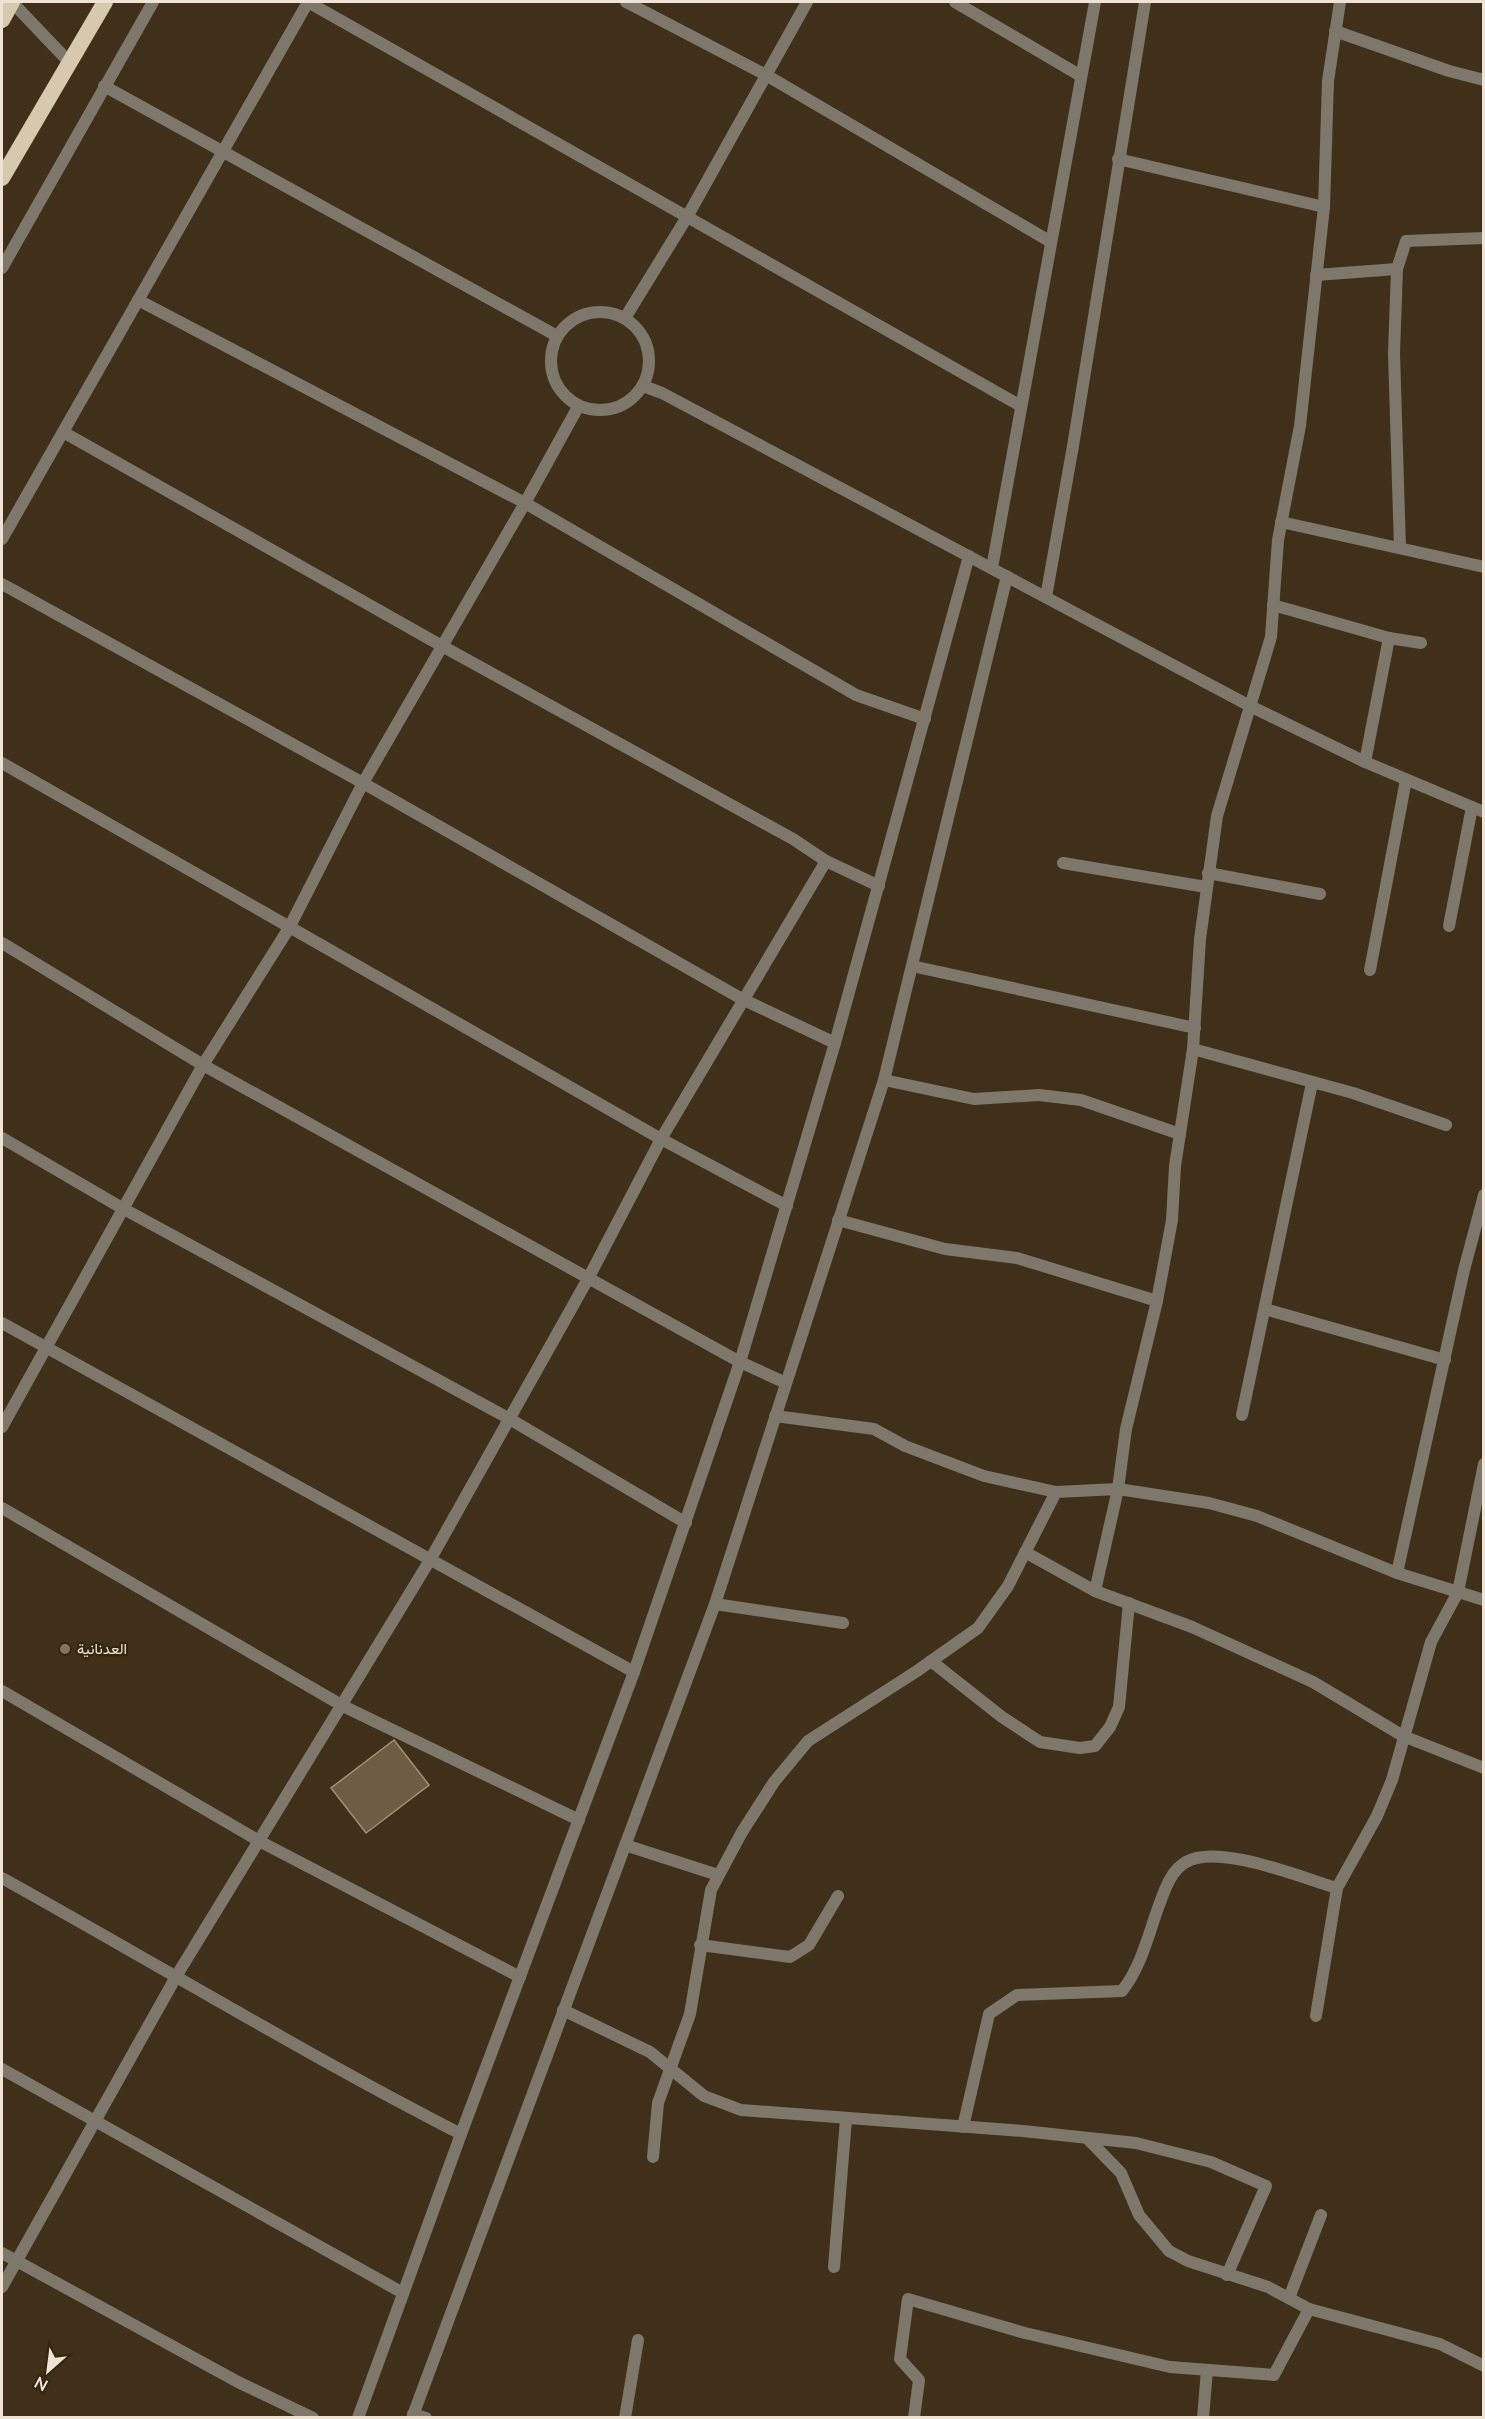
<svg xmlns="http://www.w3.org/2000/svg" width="1485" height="2419" font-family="Lato,Vazirmatn,sans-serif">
  <rect width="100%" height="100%" fill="#403019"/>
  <polygon fill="#6e5c44" stroke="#a39076" stroke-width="1.5" points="394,1740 429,1785 366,1833 331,1788"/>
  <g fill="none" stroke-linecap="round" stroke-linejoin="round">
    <g stroke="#7d786b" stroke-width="12">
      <polyline points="12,2 70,63"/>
      <polyline points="308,2 1021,406"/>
      <polyline points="626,2 766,75 1051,242"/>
      <polyline points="955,2 1081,76"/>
      <polyline points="1335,31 1449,71 1484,80"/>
      <polyline points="1118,159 1324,207"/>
      <polyline points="2,268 153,2"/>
      <polyline points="1316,275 1397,269"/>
      <polyline points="138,300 525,503 856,695 925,719"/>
      <polyline points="625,318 687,217 807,2"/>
      <polyline points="63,432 442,646 793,839 826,861 879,886"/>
      <polyline points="1281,522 1484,567"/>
      <polyline points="2,539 308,2"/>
      <polyline points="1400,548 1394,353 1397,269 1406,241 1484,238"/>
      <polyline points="992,568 1095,2"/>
      <polyline points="2,584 363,783 742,999 835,1043"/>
      <polyline points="1046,597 1073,446 1145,2"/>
      <polyline points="1273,605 1389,638 1421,643"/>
      <polyline points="1365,762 1389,638"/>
      <polyline points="2,763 661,1139 787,1206"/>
      <polyline points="1063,863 1206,887"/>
      <polyline points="1208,873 1320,894"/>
      <polyline points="1449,926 1472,807"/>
      <polyline points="2,943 203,1065 740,1362"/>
      <polyline points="912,966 1195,1028"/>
      <polyline points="1370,970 1406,780"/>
      <polyline points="1193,1049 1353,1093 1446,1125"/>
      <polyline points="884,1080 974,1099 1039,1095 1081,1100 1180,1134"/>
      <polyline points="2,1138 122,1208 508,1418 686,1523"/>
      <polyline points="838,1220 945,1249 1017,1258 1157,1301"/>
      <polyline points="1265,1309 1445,1360"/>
      <polyline points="2,1323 634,1672"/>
      <polyline points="1242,1415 1312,1083"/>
      <polyline points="775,1416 874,1429 905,1446 984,1476 1056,1492"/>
      <polyline points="2,1427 203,1065 289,928 363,783 525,503 578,407"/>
      <polyline points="2,1508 343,1706 579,1820"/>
      <polyline points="1025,1552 1095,1591 1192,1627 1313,1682 1403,1736 1484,1768"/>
      <polyline points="1397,1573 1464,1270 1484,1195"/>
      <polyline points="1095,1591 1118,1489 1209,1503 1257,1516 1397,1573 1484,1600"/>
      <polyline points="715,1604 843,1623"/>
      <polyline points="931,1661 1002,1717 1040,1742 1080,1748 1095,1746 1110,1727 1119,1707 1129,1603"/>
      <polyline points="2,1691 261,1842 520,1977"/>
      <polyline points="625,1845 718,1875"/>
      <path d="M2,1878C155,1963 305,2054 461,2134"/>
      <polyline points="700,1945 790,1957 809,1945 838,1896"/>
      <polyline points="563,2010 650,2052 704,2096 741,2110 1023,2131 1136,2143 1211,2162 1266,2186 1227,2275"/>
      <polyline points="1316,2016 1337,1888"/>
      <polyline points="2,2069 403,2293"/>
      <path d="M963,2127L989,2014L1017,1995L1122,1991C1141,1967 1148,1936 1158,1908C1164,1892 1170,1871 1186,1862C1218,1843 1302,1878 1337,1888L1377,1816L1392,1780L1431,1642L1458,1592L1484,1464"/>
      <polyline points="1087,2138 1121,2173 1139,2215 1169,2251 1188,2261 1268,2287 1309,2309 1440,2344 1484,2366"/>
      <polyline points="653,2157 658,2103 690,2014 711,1890 742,1832 774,1782 808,1741 917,1671 978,1628 1008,1586 1056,1492 1118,1489 1126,1429 1157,1301 1172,1220 1175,1166 1193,1049 1200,939 1217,816 1271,637 1278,540 1300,426 1324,207 1328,81 1340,2"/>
      <polyline points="2,2253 238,2382 313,2418"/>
      <polyline points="834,2267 846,2119"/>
      <polyline points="2,2287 177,1975 430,1560 589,1277 661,1139 826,861"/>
      <polyline points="1289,2298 1321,2215"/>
      <polyline points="413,2414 426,2418"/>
      <polyline points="625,2418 638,2340"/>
      <polyline points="914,2418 919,2380 900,2359 908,2299 1025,2333 1170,2367 1274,2375 1309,2309"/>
      <polyline points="1203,2418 1207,2370"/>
    </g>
    <g stroke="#7d786b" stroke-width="12">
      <polyline points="104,86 557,336"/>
      <circle cx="600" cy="361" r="49"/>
      <polyline points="643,386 662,393 1250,706 1365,762 1484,812"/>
      <polyline points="740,1362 786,1383"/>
      <polyline points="358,2418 461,2134 634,1672 740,1362 835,1043 969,556"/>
      <polyline points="412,2418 715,1604 884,1080 1007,576"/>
    </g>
    <g stroke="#d6c9ad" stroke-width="16">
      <polyline points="2,20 12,2"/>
      <polyline points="2,178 105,2"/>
    </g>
  </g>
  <circle fill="#8d6e63" stroke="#35260f" stroke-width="2" cx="65" cy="1649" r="6"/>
  <g text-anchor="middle" stroke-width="4.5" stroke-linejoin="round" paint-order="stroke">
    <g font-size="15" fill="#eee3d5" stroke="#35260f" text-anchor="start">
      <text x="77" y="1654">العدنانية</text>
    </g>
  </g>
  <rect width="1485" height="2419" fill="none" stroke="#eee3d5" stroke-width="6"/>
  <g transform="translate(48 2371) rotate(208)" stroke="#35260f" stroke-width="4.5" paint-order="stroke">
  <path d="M0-4.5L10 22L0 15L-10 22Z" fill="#eee3d5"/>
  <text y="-9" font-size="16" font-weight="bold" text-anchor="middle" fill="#eee3d5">N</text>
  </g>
</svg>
